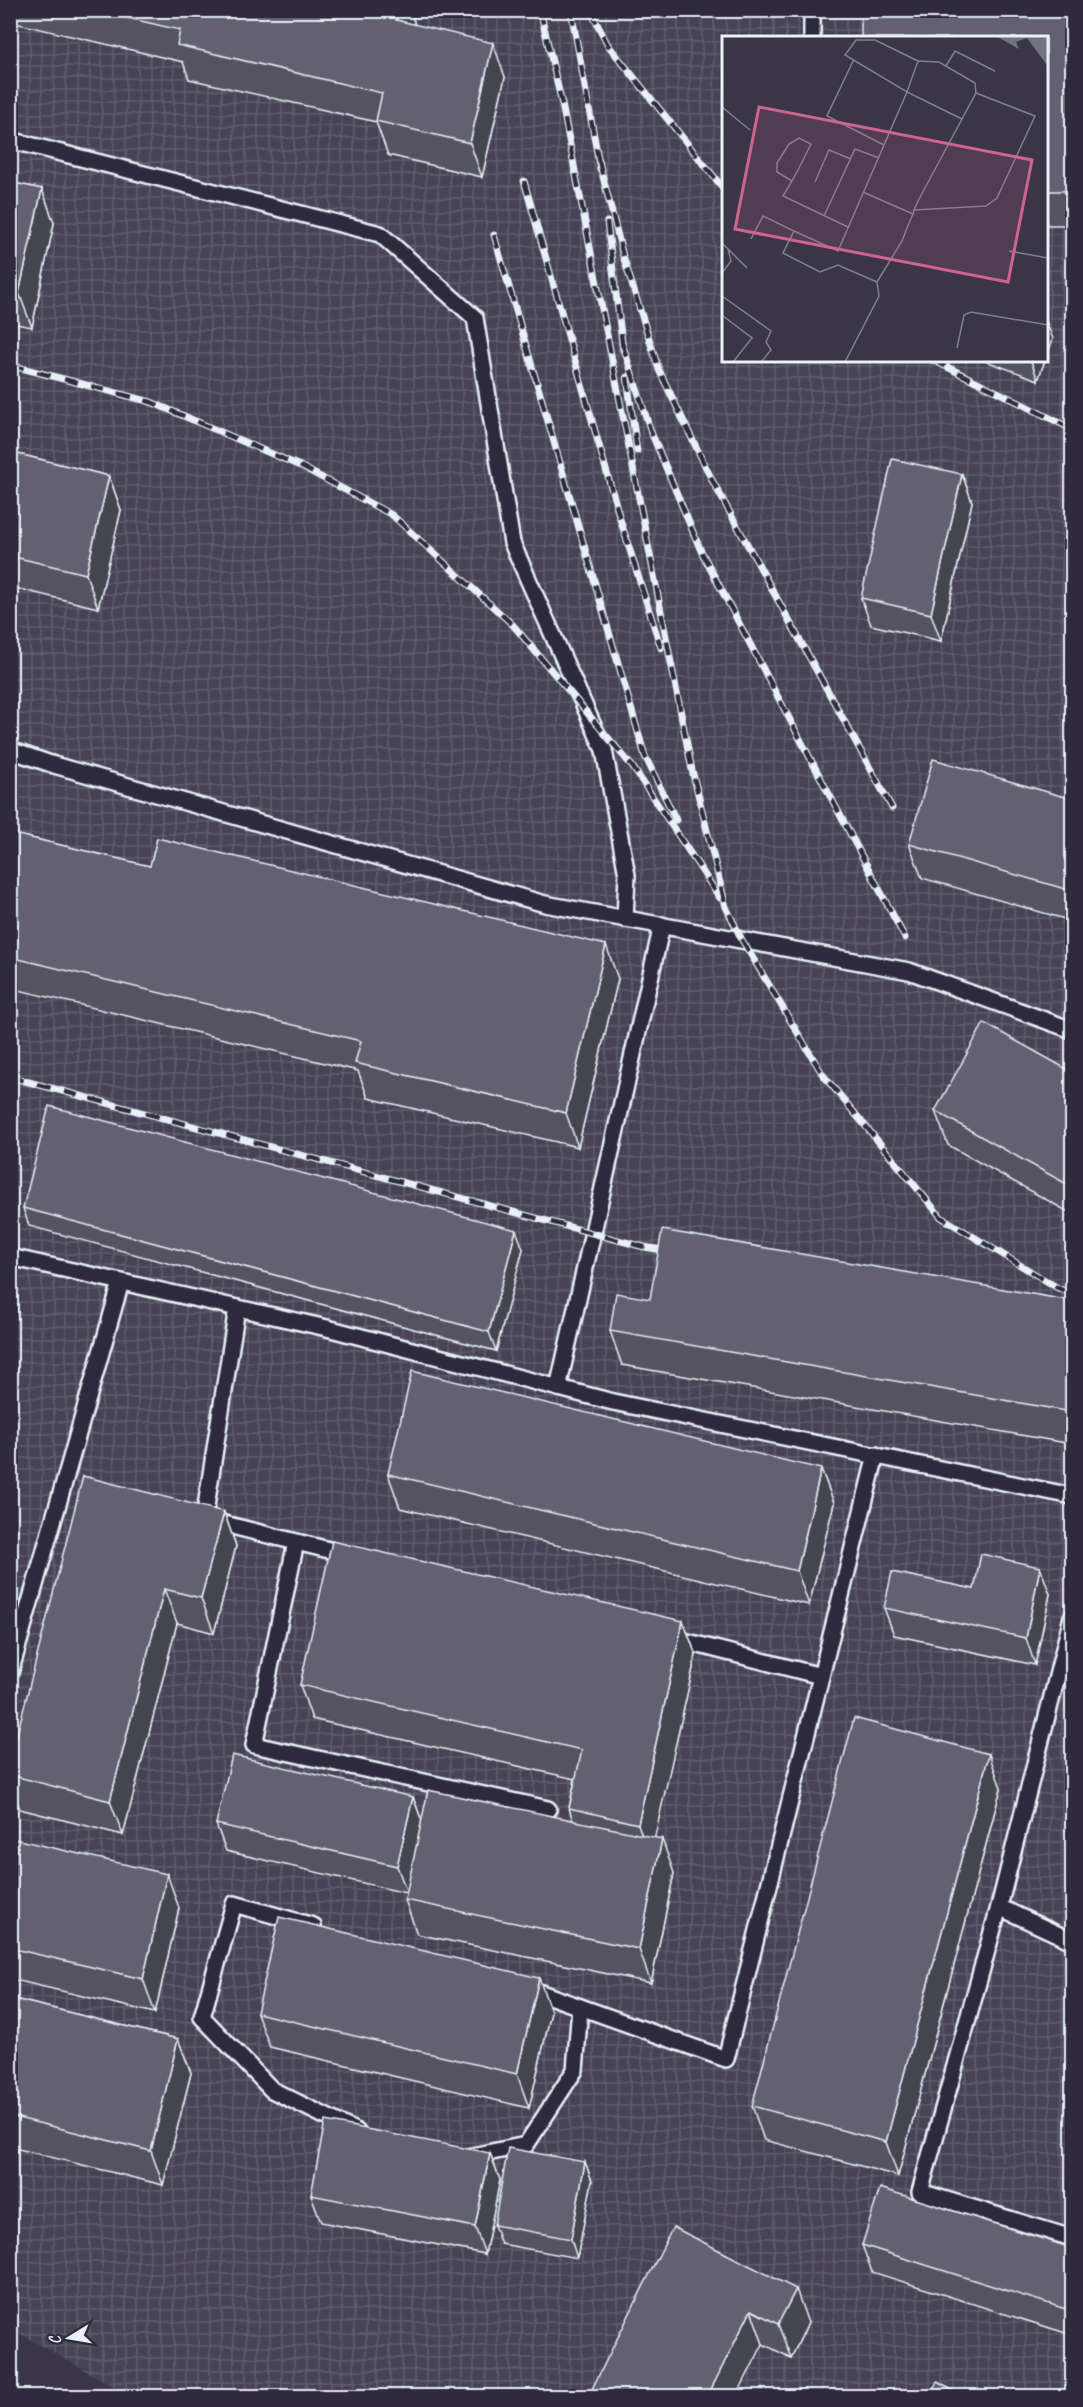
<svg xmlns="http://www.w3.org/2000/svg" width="1083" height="2407" font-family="Caveat,sans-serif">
  <defs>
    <pattern id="industrial-grid" width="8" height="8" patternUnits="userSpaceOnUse" patternTransform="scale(1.5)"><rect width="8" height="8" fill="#464354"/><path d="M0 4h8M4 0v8" fill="none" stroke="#615f6d"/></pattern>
  </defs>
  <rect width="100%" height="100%" fill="#3a3648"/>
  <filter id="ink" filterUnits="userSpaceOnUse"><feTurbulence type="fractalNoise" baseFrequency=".0167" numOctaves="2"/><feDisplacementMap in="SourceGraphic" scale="12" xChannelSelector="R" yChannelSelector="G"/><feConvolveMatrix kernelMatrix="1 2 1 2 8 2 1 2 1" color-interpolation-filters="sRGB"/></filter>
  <g filter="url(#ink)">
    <path fill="url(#industrial-grid)" fill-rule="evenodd" d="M11,11H1072V2396H131L11,2329ZM723,38H1046V360H723Z"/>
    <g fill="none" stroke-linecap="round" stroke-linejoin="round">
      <defs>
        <g id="service">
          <polyline points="812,38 812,10"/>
          <polyline points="10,140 380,234 475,318 512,543 604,750 627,875 625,919"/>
          <polyline points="10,750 54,765 545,904 909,971 1072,1030"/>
          <polyline points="10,1257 327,1328 613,1402 1072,1496"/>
          <polyline points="237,1308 204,1519 349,1555"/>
          <polyline points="558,1388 662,925"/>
          <polyline points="296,1542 254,1745 548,1809"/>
          <polyline points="672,1638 821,1676"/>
          <polyline points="10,1673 121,1282"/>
          <polyline points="999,1907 1072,1617"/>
          <polyline points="313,1926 234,1904 202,2017 272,2090 357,2132"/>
          <polyline points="1072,1941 999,1907 920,2192 1072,2238"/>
          <polyline points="527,1988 726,2059 876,1455"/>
          <polyline points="467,2157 526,2145 575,2070 580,2007"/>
        </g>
      </defs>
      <use href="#service" stroke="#e8f1f8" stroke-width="20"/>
      <use href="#service" stroke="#2f2a3d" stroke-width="15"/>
      <defs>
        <g id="rail">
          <polyline points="540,10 562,104 692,770 726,907 742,940 823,1075 941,1217 1058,1288 1072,1294"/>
          <polyline points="571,10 600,169"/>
          <polyline points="590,10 608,45 723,188"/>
          <polyline points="599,161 623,256 659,370 712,480 892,808"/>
          <polyline points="524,181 620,519 661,648"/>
          <polyline points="607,222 623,350"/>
          <polyline points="494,235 645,756 676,820"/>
          <polyline points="622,343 651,432 701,551 905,938"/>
          <polyline points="933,360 1072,429"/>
          <polyline points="10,365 151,402 300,466 392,515 513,625 632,766 720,898"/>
          <polyline points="627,377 637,451"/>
          <polyline points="10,1077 644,1247 675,1252"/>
        </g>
      </defs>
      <use href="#rail" stroke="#e8f1f8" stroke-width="7"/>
      <use href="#rail" stroke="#2f2a3d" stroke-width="4.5" stroke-dasharray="14" stroke-linecap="butt"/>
    </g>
    <g fill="#555361" stroke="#e8f1f8" stroke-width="1.5">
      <polygon points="10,10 410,10 415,25 505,77 482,177 388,155 376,122 189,79 183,62 10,22"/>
      <polygon points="1072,10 1072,225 1047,225 1046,220 1046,38"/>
      <polygon points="10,182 42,189 54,223 32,327 10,323"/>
      <polygon points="983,360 1045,360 1038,380"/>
      <polygon points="10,452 109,476 121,510 98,608 10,587"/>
      <polygon points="962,474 972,502 941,641 871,625 861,598"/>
      <polygon points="1072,799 1072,921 922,878 909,844"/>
      <polygon points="10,833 618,979 578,1147 368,1098 358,1071 10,988"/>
      <polygon points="1072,1072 1072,1214 948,1145 935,1111"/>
      <polygon points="23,1208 523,1249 496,1351 29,1226"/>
      <polygon points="650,1299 1072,1301 1072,1444 622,1365 610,1331"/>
      <polygon points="821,1469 834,1503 809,1605 400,1508 388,1474"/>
      <polygon points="224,1512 236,1546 214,1633 177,1623 123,1835 20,1809 10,1783 10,1762"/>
      <polygon points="974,1589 1050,1594 1035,1665 894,1635 884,1608"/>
      <polygon points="683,1621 696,1655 654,1838 674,1873 651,1983 417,1934 405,1900 406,1893 226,1851 216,1824 413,1797 422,1821 573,1821 569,1808 575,1779 312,1719 300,1685"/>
      <polygon points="1001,1788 898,2176 764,2140 752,2106"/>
      <polygon points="10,1838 179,1908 155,2013 10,1979"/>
      <polygon points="10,1998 178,2039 191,2073 163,2185 10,2147"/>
      <polygon points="551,2012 529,2108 270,2047 257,2013"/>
      <polygon points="490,2153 500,2180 485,2254 321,2222 311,2195"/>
      <polygon points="585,2162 592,2181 577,2258 501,2244 494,2225"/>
      <polygon points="673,2227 808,2323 791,2358 763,2344"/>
      <polygon points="862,2245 1072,2248 1072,2335 872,2272"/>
    </g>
    <g fill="#45444f" stroke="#e8f1f8" stroke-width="1.5">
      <polygon points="398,10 410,10 415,25 396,20"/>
      <polygon points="493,43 505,77 482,177 470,143"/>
      <polygon points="42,189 54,223 32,327 19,293"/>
      <polygon points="1046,321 1053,339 1046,359"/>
      <polygon points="1031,360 1045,360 1038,380 1031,361"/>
      <polygon points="962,474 972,502 941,641 931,614"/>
      <polygon points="109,476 121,510 98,608 86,574"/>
      <polygon points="606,945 618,979 578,1147 566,1113"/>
      <polygon points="516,1230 523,1249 496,1351 489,1332"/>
      <polygon points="821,1469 834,1503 809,1605 797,1571"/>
      <polygon points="224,1512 236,1546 214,1633 201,1598"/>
      <polygon points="1040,1567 1050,1594 1035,1665 1026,1638"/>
      <polygon points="164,1589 177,1623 123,1835 110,1801"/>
      <polygon points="683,1621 696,1655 650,1858 638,1824"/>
      <polygon points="989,1754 1001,1788 898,2176 886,2142"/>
      <polygon points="413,1797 423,1824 407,1893 397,1866"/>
      <polygon points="662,1839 674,1873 651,1983 639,1949"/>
      <polygon points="167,1874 179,1908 155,2013 143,1979"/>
      <polygon points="539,1978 551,2012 529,2108 517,2074"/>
      <polygon points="178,2039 191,2073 163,2185 151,2151"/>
      <polygon points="490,2153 500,2180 485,2254 475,2227"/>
      <polygon points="585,2162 592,2181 577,2258 571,2239"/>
      <polygon points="796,2289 808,2323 791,2358 778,2324"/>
      <polygon points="751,2310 763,2344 736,2397 707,2397"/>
    </g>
    <g fill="#636171" stroke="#e8f1f8" stroke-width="1.5">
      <polygon points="93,10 398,10 396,20 493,43 470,143 376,121 382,93 177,45 180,30"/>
      <polygon points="861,10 1072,10 1072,209 1068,209 1068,191 1046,191 1046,38 861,38"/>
      <polygon points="10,182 42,189 19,293 10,291"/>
      <polygon points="10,452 109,476 86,574 10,556"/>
      <polygon points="892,459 962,474 931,614 861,598"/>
      <polygon points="933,759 1072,799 1072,891 909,844"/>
      <polygon points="10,833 150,866 157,838 606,945 566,1113 355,1063 361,1041 10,957"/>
      <polygon points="984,1023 1072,1072 1072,1187 935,1111"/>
      <polygon points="49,1106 516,1230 489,1332 23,1208"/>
      <polygon points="662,1230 1072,1301 1072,1412 610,1331 616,1293 650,1299"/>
      <polygon points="412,1371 821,1469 797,1571 388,1474"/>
      <polygon points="83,1476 224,1512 201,1598 164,1589 110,1801 10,1775 10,1762"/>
      <polygon points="332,1541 683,1621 638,1824 569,1808 582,1750 300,1685"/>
      <polygon points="981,1554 1040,1567 1026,1638 884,1608 892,1572 974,1589"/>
      <polygon points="854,1718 989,1754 886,2142 752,2106"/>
      <polygon points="232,1755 413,1797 397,1866 216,1824"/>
      <polygon points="428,1790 662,1839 639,1949 405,1900"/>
      <polygon points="10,1838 167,1874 143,1979 10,1948"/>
      <polygon points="279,1917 539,1978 517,2074 257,2013"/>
      <polygon points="10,1998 178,2039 151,2151 10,2116"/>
      <polygon points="325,2121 490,2153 475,2227 311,2195"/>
      <polygon points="508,2148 585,2162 571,2239 494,2225"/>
      <polygon points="880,2188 1072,2248 1072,2311 862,2245"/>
      <polygon points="673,2227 796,2289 778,2324 751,2310 707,2397 588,2397"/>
      <polygon points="937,2382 966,2397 929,2397"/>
    </g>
  </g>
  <g transform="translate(722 36)">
    <rect width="326" height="326" fill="#3a3648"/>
    <path d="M274,0H325V29L305,2L294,6L297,13Z" fill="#737482"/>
    <path fill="none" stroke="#80818e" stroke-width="1.5" d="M134,4H153L196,25L185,56L123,19ZM132,23L105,80L162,109M196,25L217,26L253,47L254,57M224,30L233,15L273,35M0,71L28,94M70,145L55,136V127L67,108L77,102L89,108L76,134L70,145L61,160L126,191M93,146L107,114L129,123M141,156L191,178M102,180L133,113L157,122M72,195L116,215L185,56L240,83M29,203L41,180L72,195L61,217L98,236L116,229L155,246M0,207L25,232M287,215L326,222M0,237L9,225L6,213M0,260L49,295L44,306L49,314L39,326M1,280L30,302L11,326M235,312L242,279L249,276L326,289M123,326L157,260L155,246L180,205L187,187L191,178L192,174L196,165L254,57L313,80L275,162L264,170L192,174"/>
    <path fill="#cf6492" fill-opacity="0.15" stroke="#cf6492" stroke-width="3" d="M37,71L310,124L286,246L13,193Z"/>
    <rect width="326" height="326" fill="none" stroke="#e8f1f8" stroke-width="3"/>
  </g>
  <rect width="1083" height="2407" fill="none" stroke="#2f2a3d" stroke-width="36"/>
  <rect x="18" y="18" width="1047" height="2371" fill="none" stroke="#e8f1f8" stroke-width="2" filter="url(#ink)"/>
  <g transform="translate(69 2338) rotate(259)" stroke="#2f2a3d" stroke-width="4.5" paint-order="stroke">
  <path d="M0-4.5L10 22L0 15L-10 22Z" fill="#e8f1f8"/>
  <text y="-9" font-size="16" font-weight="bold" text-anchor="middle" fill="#e8f1f8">С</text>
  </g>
</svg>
